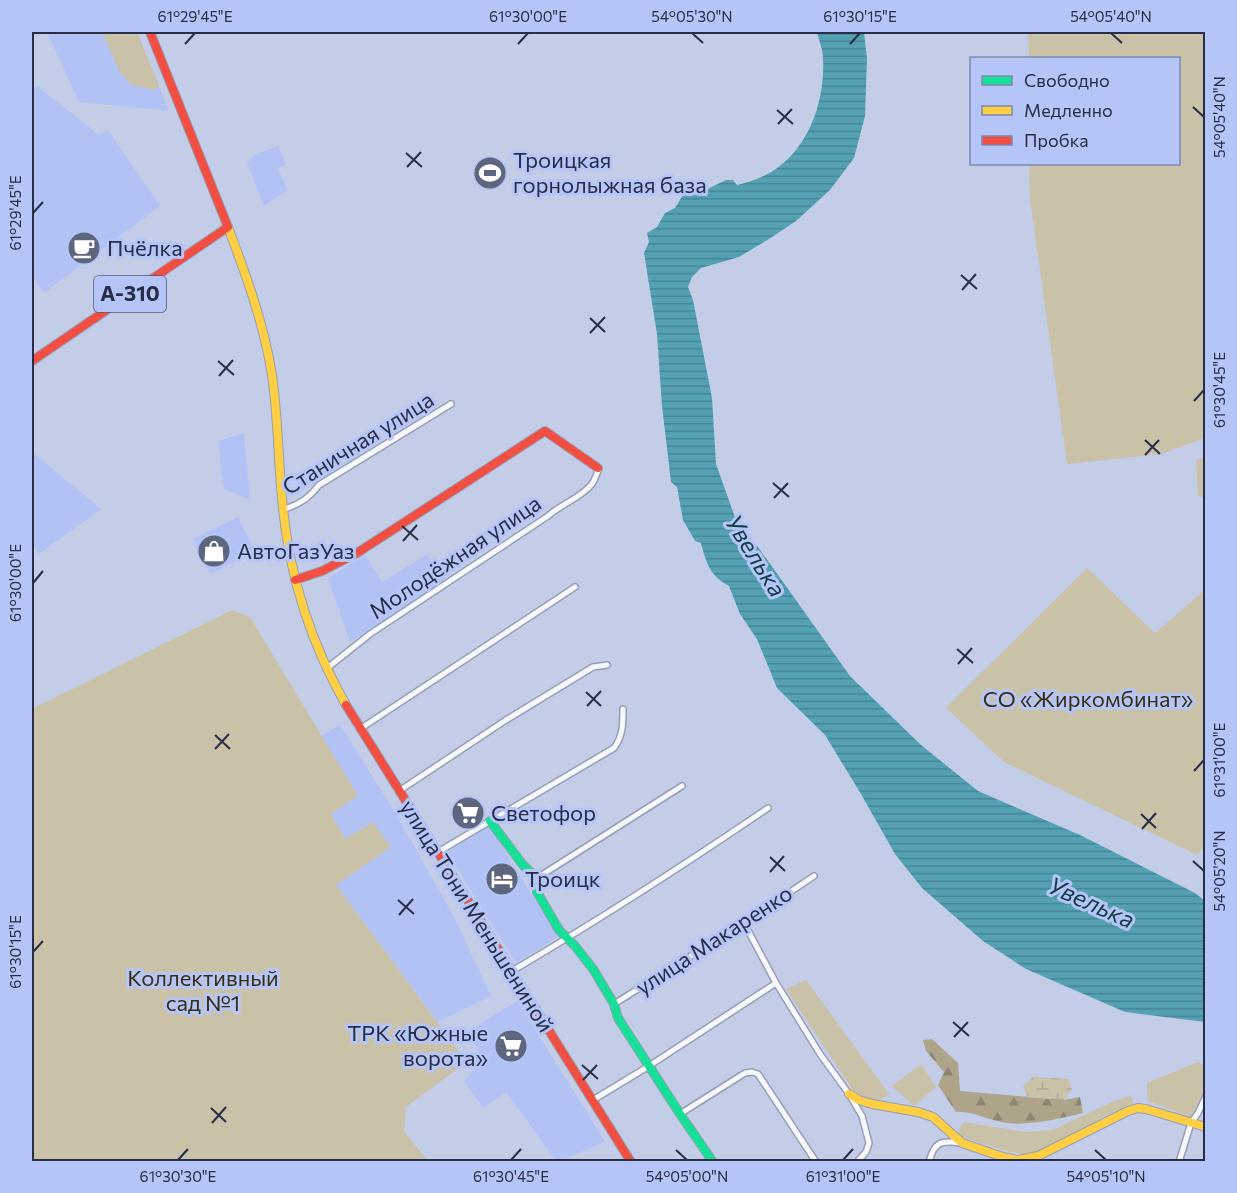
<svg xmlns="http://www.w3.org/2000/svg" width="1237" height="1193" font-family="Commissioner,sans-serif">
  <defs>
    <pattern id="forest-firs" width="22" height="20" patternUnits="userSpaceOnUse" patternTransform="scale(1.5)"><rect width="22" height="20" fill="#ada48a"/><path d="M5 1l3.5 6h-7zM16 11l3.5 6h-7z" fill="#8d8673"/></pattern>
    <pattern id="wetland-marsh" width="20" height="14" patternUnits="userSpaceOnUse" patternTransform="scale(1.5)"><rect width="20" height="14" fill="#cac1a9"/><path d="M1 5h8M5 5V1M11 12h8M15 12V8" fill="none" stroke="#aea693"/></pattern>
    <pattern id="water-rules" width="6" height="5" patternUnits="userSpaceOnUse" patternTransform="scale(1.5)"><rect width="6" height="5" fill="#55a1b4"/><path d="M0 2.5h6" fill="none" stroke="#468494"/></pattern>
  </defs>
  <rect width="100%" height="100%" fill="#c4cde8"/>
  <g fill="#b2c2f4">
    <polygon points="47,32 136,32 169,111 79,102"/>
    <polygon points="37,86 99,135 108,130 160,206 44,293 32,276 32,90"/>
    <polygon points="278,146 286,164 278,169 288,190 264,206 247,163 252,156"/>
    <polygon points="244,433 250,500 224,489 218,441"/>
    <polygon points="32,452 101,509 39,554 32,543"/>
    <polygon points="238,517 255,552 210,574 193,539"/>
    <polygon points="428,554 445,580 350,642 328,578 365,555 382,582"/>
    <polygon points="340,725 396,814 454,917 491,996 438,1022 336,885 390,847 372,822 345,839 331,814 358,796 321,736"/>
    <polygon points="489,826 558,937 516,963 447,852"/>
    <polygon points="517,1001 605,1141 562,1161 555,1161 534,1130 506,1092 483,1108 464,1081 484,1059 467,1032"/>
  </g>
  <g fill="#cac1a9">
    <polygon points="102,32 137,32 159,85 158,88 154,90 132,85 120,72"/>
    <polygon points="1028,32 1205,32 1205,438 1161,454 1067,464 1030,199 1029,164 1178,164 1178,58 1029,58"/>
    <polygon points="1205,457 1206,457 1205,498 1198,496 1196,460"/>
    <polygon points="1087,568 1155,633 1205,590 1206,846 1197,855 1004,762 946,708"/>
    <polygon points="232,610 250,617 358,796 331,814 345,839 373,822 391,847 336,885 467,1062 406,1107 404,1131 428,1161 32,1161 32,709"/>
    <polygon points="806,980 889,1094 878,1101 856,1095 786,989"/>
    <polygon points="1198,1062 1205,1066 1205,1090 1190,1117 1148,1101 1147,1083"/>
    <polygon points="921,1064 936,1087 914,1106 892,1086"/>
    <polygon points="1131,1095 1134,1105 1109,1114 1054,1145 1041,1151 1022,1154 1006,1151 962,1137 957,1132 964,1122 1025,1132 1053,1130 1103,1106"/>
  </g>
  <path fill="url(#forest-firs)" d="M932,1039L958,1063L960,1091L1064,1100L1080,1097L1083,1113C1061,1118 1030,1126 1007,1123C991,1121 970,1110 956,1112L938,1085L944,1072L926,1051L923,1040Z"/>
  <polygon fill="url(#wetland-marsh)" points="1033,1077 1068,1079 1072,1089 1064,1100 1028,1097 1023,1086"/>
  <path fill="url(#water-rules)" d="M817,32H864L867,59L865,116L854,158L830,190L796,221L769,239L739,257L701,268L692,277L688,287L693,300L712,398L716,464L737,523L758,547L850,676L921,745L978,791L1080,835L1195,893L1205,901V1022L1125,1012L1026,969L983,941L922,888L895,854L861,794L825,735L777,688L757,639L740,614L729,586C710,576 706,563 701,543L695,541L683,520L677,487L671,482L662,406L657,334L644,253L649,242L647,233L657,227L665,213L675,208L692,180L701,192L726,180H733L737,185C750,182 764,177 776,169C810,145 825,100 823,59C823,50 819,40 817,32Z"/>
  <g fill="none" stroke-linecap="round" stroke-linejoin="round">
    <defs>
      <g id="street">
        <path d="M282,510C300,504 308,499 319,485L451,404"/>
        <path d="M326,669L370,634L548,516C561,504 581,498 592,484C595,480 596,475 598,471"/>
        <polyline points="360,729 575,587"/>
        <polyline points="399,791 506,720 593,667 607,665"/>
        <path d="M438,852L614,748C623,736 623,724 623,709"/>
        <polyline points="537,878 682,786"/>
        <polyline points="744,923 776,983 820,1054 849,1094 862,1116 869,1143 866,1152 857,1162"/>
        <path d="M512,971C599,920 684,865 768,808"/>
        <polyline points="614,1004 744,923 814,876"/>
        <polyline points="593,1100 649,1066 776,983"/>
        <polyline points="680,1114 745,1073 752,1072 758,1074 816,1162"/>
        <path d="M929,1162C934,1142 941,1140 960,1143"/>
        <polyline points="1179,1162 1191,1123 1198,1113 1206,1096"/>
      </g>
      <polyline id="fast" points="490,821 523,865 537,878 537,892 559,930 575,946 593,969 614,1004 618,1018 680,1114 713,1162"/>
      <g id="slow">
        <path d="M228,227C246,275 264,324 272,375C278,416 278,457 282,498C288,572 309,640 346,705"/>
        <polyline points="849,1094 859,1100 872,1104 918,1112 933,1117 962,1143 1003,1157 1018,1160 1038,1156 1128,1111 1138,1108 1146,1109 1206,1127"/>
      </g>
      <g id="jam">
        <polyline points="32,361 228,227 150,32"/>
        <polyline points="295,580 322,571 357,553 545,431 598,468"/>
        <polyline points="346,705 631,1162"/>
      </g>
    </defs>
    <use href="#street" stroke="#979eb5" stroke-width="8"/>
    <use href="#fast" stroke="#979eb5" stroke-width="10"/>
    <use href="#slow" stroke="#979eb5" stroke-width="10"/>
    <use href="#jam" stroke="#979eb5" stroke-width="10"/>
    <use href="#street" stroke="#f6f8fc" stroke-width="5"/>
    <use href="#fast" stroke="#16e098" stroke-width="8"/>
    <use href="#slow" stroke="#ffcf43" stroke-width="8"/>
    <use href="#jam" stroke="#f24e42" stroke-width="8"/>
  </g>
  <path fill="none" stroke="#272e46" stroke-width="2" d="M692,33L703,43M1111,33L1122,43M185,44L195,33M518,44L528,33M850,44L860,33M1193,107L1204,117M777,110L793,124M778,124L792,109M406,153L422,167M407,167L421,152M33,213L43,202M961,275L977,289M962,290L976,274M590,318L605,332M590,333L605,317M218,361L234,375M219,376L233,360M1194,401L1204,390M1145,440L1160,454M1145,455L1159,440M773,483L789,497M774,498L788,483M402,526L418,540M403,541L417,525M33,583L43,571M957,649L973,663M958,664L972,648M586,692L601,706M587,706L601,691M215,735L230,749M215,749L229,734M1194,771L1204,760M1141,814L1156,828M1142,829L1156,813M770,857L785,871M1193,861L1204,871M770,872L784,856M398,900L414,914M399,915L413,899M33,952L43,941M953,1022L969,1036M954,1037L968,1022M582,1065L598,1079M583,1080L597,1065M211,1108L226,1122M212,1123L226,1107M676,1150L687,1160M1095,1150L1106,1160M178,1160L188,1149M511,1160L521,1149M843,1160L853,1149"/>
  <defs>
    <symbol id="stadium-disc" viewBox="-11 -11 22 22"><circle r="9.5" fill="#5e667f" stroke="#b5c5f7"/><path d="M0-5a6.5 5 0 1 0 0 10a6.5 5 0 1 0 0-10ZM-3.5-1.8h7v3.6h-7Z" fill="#fff"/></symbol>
    <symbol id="cafe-disc" viewBox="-11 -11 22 22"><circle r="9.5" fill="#5e667f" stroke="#b5c5f7"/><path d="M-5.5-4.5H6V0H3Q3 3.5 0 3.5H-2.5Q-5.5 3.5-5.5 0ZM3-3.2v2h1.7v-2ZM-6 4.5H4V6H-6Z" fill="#fff"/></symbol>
    <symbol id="shop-disc" viewBox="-11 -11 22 22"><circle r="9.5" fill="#5e667f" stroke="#b5c5f7"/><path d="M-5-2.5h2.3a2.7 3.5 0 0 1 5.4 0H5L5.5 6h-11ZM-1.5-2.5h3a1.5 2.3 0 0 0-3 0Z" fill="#fff"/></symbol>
    <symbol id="supermarket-disc" viewBox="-11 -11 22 22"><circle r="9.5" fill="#5e667f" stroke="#b5c5f7"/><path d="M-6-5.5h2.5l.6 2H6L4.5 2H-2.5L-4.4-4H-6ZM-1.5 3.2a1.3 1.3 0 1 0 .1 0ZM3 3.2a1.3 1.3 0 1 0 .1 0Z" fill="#fff"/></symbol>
    <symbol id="hotel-disc" viewBox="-11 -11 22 22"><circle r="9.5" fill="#5e667f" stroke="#b5c5f7"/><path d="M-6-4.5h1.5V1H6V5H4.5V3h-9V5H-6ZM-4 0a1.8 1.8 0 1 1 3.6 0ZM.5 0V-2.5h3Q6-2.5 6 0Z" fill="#fff"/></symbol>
  </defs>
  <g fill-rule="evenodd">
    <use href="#stadium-disc" x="471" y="154" width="38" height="38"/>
    <use href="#cafe-disc" x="65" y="229" width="38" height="38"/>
    <use href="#shop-disc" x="195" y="532" width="38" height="38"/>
    <use href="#supermarket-disc" x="449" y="794" width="38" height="38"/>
    <use href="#hotel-disc" x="483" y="860" width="38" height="38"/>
    <use href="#supermarket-disc" x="492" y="1027" width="38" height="38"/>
  </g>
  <g text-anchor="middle" stroke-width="6" stroke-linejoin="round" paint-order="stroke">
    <rect fill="#b5c5f7" stroke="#525b7b" stroke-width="1.5" x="94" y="276" width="72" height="36" rx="4.5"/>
    <g font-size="21" font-weight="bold" fill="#272e46">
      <text x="130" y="301">А-310</text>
    </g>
    <g font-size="22" fill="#272e46" stroke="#b5c5f7" text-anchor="start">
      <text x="513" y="168">Троицкая<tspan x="513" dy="25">горнолыжная база</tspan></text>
      <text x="107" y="256">Пчёлка</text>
      <text x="237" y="559">АвтоГазУаз</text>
      <text x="491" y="821">Светофор</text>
      <text x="525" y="887">Троицк</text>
      <text x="488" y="1041" text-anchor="end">ТРК «Южные<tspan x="488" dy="25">ворота»</tspan></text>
    </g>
    <g font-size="22" fill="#272e46" stroke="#b5c5f7">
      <text transform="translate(358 443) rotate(-32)" y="8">Станичная улица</text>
      <text transform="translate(455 557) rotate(-34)" y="8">Молодёжная улица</text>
      <text transform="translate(477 916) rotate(58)" y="8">улица Тони Меньшениной</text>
      <text transform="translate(714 940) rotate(-33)" y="8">улица Макаренко</text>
    </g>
    <g font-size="22" fill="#392e0f" stroke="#b5c5f7">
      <text x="1088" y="707">СО «Жиркомбинат»</text>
      <text x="203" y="986">Коллективный<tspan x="203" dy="25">сад №1</tspan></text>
    </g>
    <g font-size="24" font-style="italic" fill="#113e45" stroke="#b5c5f7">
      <text transform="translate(755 556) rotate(58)" y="8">Увелька</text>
      <text transform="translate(1091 903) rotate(24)" y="8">Увелька</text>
    </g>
  </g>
  <rect width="1237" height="1193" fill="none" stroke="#b5c5f7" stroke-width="66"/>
  <rect x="970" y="57" width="210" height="108" fill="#b5c5f7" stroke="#7c89b0" stroke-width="1.5"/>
  <rect x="982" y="76" width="30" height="9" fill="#16e098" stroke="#7c89b0" stroke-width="1.5"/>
  <text x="1024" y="87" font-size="18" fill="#272e46">Свободно</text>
  <rect x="982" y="106" width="30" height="9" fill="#ffcf43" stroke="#7c89b0" stroke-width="1.5"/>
  <text x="1024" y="117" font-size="18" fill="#272e46">Медленно</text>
  <rect x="982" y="136" width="30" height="9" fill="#f24e42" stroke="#7c89b0" stroke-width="1.5"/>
  <text x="1024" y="147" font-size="18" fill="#272e46">Пробка</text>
  <rect x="33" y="33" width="1171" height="1127" fill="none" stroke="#272e46" stroke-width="2"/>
  <g font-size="15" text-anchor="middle" fill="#272e46">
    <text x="195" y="22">61°29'45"E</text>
    <text x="528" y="22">61°30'00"E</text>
    <text x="692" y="22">54°05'30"N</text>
    <text x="860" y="22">61°30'15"E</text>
    <text x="1111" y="22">54°05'40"N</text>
    <text transform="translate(1220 117) rotate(-90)" y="5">54°05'40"N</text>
    <text transform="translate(16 213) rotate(-90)" y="5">61°29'45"E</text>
    <text transform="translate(1220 390) rotate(-90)" y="5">61°30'45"E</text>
    <text transform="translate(16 583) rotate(-90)" y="5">61°30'00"E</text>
    <text transform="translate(1220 760) rotate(-90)" y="5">61°31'00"E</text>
    <text transform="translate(1220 871) rotate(-90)" y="5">54°05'20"N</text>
    <text transform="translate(16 952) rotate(-90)" y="5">61°30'15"E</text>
    <text x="178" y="1182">61°30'30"E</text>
    <text x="511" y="1182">61°30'45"E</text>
    <text x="687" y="1182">54°05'00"N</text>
    <text x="843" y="1182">61°31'00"E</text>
    <text x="1106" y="1182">54°05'10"N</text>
  </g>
</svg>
